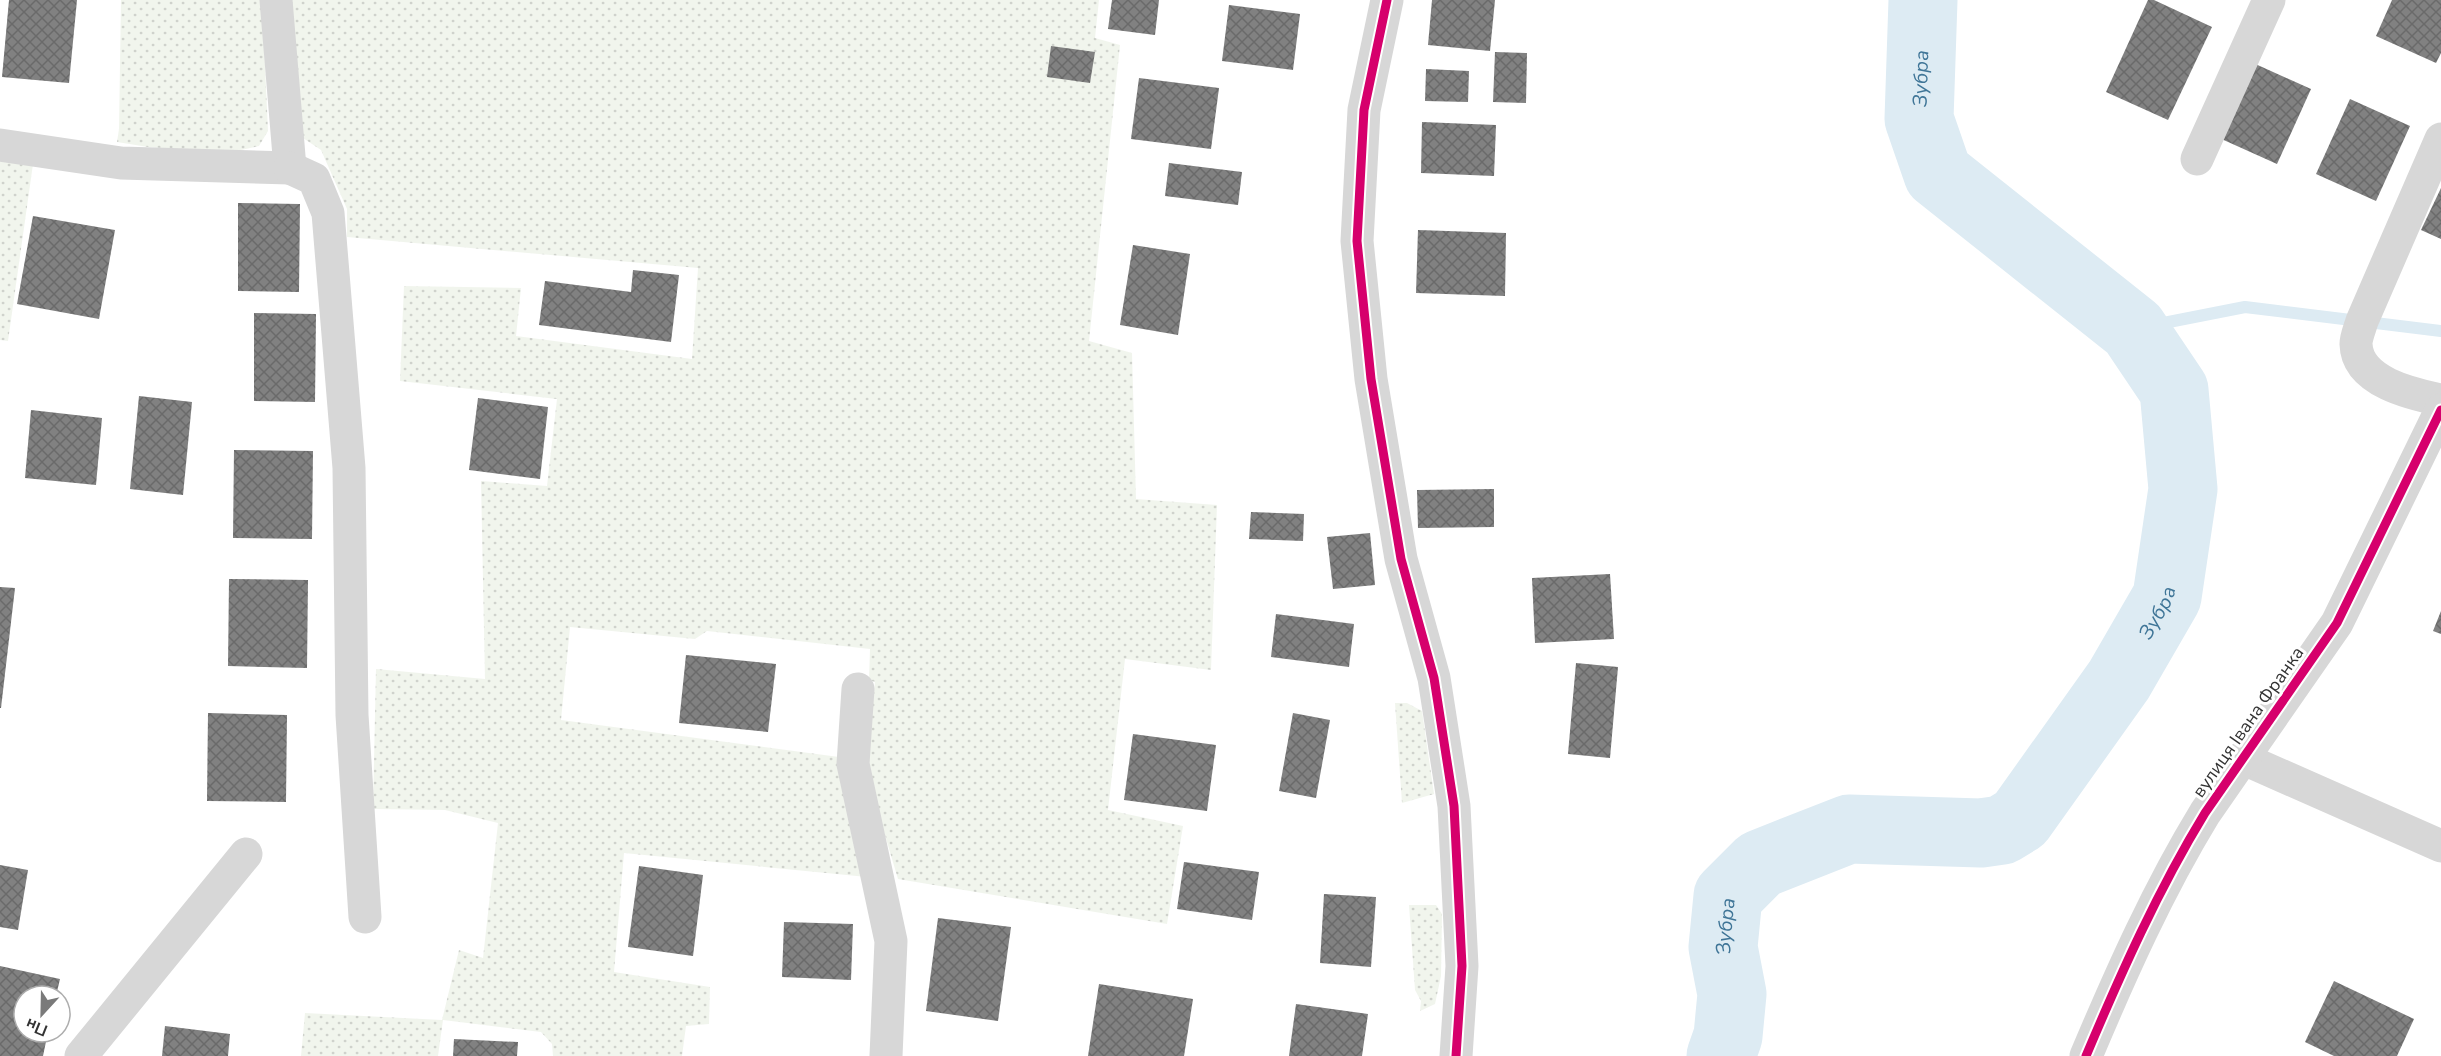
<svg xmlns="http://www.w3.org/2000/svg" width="2441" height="1056" font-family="'Nunito Sans',sans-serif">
  <defs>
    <pattern id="green-dots" width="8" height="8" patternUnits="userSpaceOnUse" patternTransform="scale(1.5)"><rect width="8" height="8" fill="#f1f5ed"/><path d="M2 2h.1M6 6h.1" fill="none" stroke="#cfd2cc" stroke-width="1.8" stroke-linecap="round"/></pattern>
    <pattern id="building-cross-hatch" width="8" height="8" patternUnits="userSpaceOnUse" patternTransform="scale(1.5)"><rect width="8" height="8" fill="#818181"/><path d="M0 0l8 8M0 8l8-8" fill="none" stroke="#6a6a6a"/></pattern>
  </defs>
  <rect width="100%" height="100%" fill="#fff"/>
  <g fill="url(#green-dots)">
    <polygon points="121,0 262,0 268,131 259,146 227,153 148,147 117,142 119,129"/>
    <polygon points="282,0 1099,0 1095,38 1120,45 1089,341 1132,353 1136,499 1217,505 1211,670 1125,659 1108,810 1183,826 1167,924 898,879 865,768 875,682 869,680 870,649 707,631 695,639 570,627 561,720 839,757 867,877 624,853 614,972 710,987 709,1024 686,1026 682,1056 553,1056 552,1044 541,1032 443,1020 438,1056 301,1056 305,1013 442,1020 459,950 483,958 498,823 445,810 373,809 376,669 485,679 481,481 547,486 557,399 400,381 404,286 521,288 516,336 692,359 698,268 347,237 347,209 321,150 291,130"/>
    <polygon points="0,160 33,164 8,341 0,340"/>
    <polygon points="1395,703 1407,703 1422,711 1434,794 1402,803"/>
    <polygon points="1409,905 1436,905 1442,914 1441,976 1435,1004 1420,1011 1421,1001 1415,990"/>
  </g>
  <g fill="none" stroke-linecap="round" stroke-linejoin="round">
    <polyline stroke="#ddebf3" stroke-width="12" points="2133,329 2245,307 2441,331"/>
    <path stroke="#ddebf3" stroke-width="69" id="s1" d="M1721,1056L1728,1036L1732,994L1723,947L1728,896L1760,864L1849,829L1981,833L2002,830L2020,819L2119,680L2167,597L2183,489L2174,390L2133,329L1938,174L1919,119L1923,0"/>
  </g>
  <g fill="url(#building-cross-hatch)">
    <polygon points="9,0 77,0 69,83 2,77"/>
    <polygon points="1112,0 1159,0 1155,35 1108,29"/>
    <polygon points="1432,0 1495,0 1490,51 1428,45"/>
    <polygon points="2148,0 2154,0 2212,27 2168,120 2106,92"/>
    <polygon points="2392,0 2441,0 2441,53 2436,63 2376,36"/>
    <polygon points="1229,5 1300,14 1293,70 1222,61"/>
    <polygon points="1051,46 1095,52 1090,83 1047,77"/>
    <polygon points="1495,52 1527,53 1526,103 1493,102"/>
    <polygon points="2251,62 2311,89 2277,164 2217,137"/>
    <polygon points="1426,69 1469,71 1468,102 1425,101"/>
    <polygon points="1139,78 1219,88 1211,149 1131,139"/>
    <polygon points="2350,99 2410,126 2376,201 2316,174"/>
    <polygon points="1422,122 1496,125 1494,176 1421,173"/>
    <polygon points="1169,163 1242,172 1238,205 1165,196"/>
    <polygon points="2441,188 2441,239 2421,230"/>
    <polygon points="238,203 300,204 299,292 238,291"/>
    <polygon points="33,216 115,230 99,319 17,304"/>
    <polygon points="1418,230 1506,233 1505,296 1416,293"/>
    <polygon points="1133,245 1190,254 1178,335 1120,325"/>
    <polygon points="633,270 679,275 671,342 539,325 545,281 631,292"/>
    <polygon points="254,313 316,314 315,402 254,401"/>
    <polygon points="139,396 192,402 183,495 130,489"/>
    <polygon points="478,398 548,407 540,479 469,470"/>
    <polygon points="31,410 102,418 96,485 25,478"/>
    <polygon points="234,450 313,451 312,539 233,538"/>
    <polygon points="1494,489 1494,527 1418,528 1417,490"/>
    <polygon points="1251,512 1304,514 1303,541 1249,539"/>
    <polygon points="1370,533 1375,585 1333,589 1327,537"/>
    <polygon points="1610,574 1614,639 1535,643 1532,578"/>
    <polygon points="229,579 308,580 307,668 228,666"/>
    <polygon points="0,587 15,588 1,708 0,708"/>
    <polygon points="2441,611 2441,634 2433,631"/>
    <polygon points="1276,614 1354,624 1349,667 1271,657"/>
    <polygon points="686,655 776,664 768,732 679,723"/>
    <polygon points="1576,663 1618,667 1610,758 1568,754"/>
    <polygon points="208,713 287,715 286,802 207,801"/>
    <polygon points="1293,713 1330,720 1316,798 1279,791"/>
    <polygon points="1133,734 1216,745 1207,811 1124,800"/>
    <polygon points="1184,862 1259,872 1252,920 1177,909"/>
    <polygon points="0,865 28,870 18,930 0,927"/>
    <polygon points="639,866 703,875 693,956 628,947"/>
    <polygon points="1324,894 1376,897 1371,967 1320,963"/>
    <polygon points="938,918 1011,927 998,1021 926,1011"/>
    <polygon points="784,922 853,924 851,980 782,977"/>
    <polygon points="0,966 60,979 56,996 24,996 24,1032 48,1032 43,1056 0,1056"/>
    <polygon points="2334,981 2414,1019 2397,1056 2334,1056 2305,1042"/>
    <polygon points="1099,984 1193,999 1184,1056 1088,1056"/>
    <polygon points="1296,1004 1368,1014 1362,1056 1289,1056"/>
    <polygon points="165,1026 230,1034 228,1056 162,1056"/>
    <polygon points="454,1039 518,1042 517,1056 453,1056"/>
  </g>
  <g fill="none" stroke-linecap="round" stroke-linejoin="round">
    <g stroke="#d7d7d7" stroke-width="33">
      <polyline points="1387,0 1364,110 1357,241 1371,379 1401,559 1434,678 1454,806 1462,966 1456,1056"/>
      <path d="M2441,139L2362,321C2360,328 2356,337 2356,344C2357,382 2412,394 2441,400"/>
      <polyline points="0,145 121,163 290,168 276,0"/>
      <polyline points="2197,159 2269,0"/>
      <polyline points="290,168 314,179 328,213 349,468 352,715 365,917"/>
      <polyline points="858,689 853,764 891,941 886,1056"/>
      <polyline points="2244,759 2441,846"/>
      <polyline points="81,1056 246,854"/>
      <path d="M2086,1056C2121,973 2158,890 2205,813L2337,623L2441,410"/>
    </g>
    <defs>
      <g id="cycleway">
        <polyline points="1387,0 1364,110 1357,241 1371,379 1401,559 1434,678 1454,806 1462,966 1456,1056"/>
        <path d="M2086,1056C2121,973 2158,890 2205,813L2337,623L2441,410"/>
      </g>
    </defs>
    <use href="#cycleway" stroke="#fff" stroke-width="13"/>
    <use href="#cycleway" stroke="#d6006c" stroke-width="9"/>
  </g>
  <g text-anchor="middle" stroke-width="6" stroke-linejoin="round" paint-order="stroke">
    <g font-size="18" fill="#333" stroke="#fff">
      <text transform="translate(2248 722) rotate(-55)" y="6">вулиця Івана Франка</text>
    </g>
    <g font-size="20" font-style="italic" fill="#3f7597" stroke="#fff">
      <text dy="7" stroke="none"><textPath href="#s1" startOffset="1374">Зубра</textPath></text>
      <text dy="7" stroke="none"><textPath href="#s1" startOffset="726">Зубра</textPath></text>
      <text dy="7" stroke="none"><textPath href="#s1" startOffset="132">Зубра</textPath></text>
    </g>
  </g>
  <g transform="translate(42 1014) rotate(202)"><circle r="28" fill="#ffffff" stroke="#adadad" stroke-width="1.5"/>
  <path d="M0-4.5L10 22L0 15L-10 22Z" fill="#7a7a7a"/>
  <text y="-9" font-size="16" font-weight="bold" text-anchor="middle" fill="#333333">Пн</text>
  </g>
</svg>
